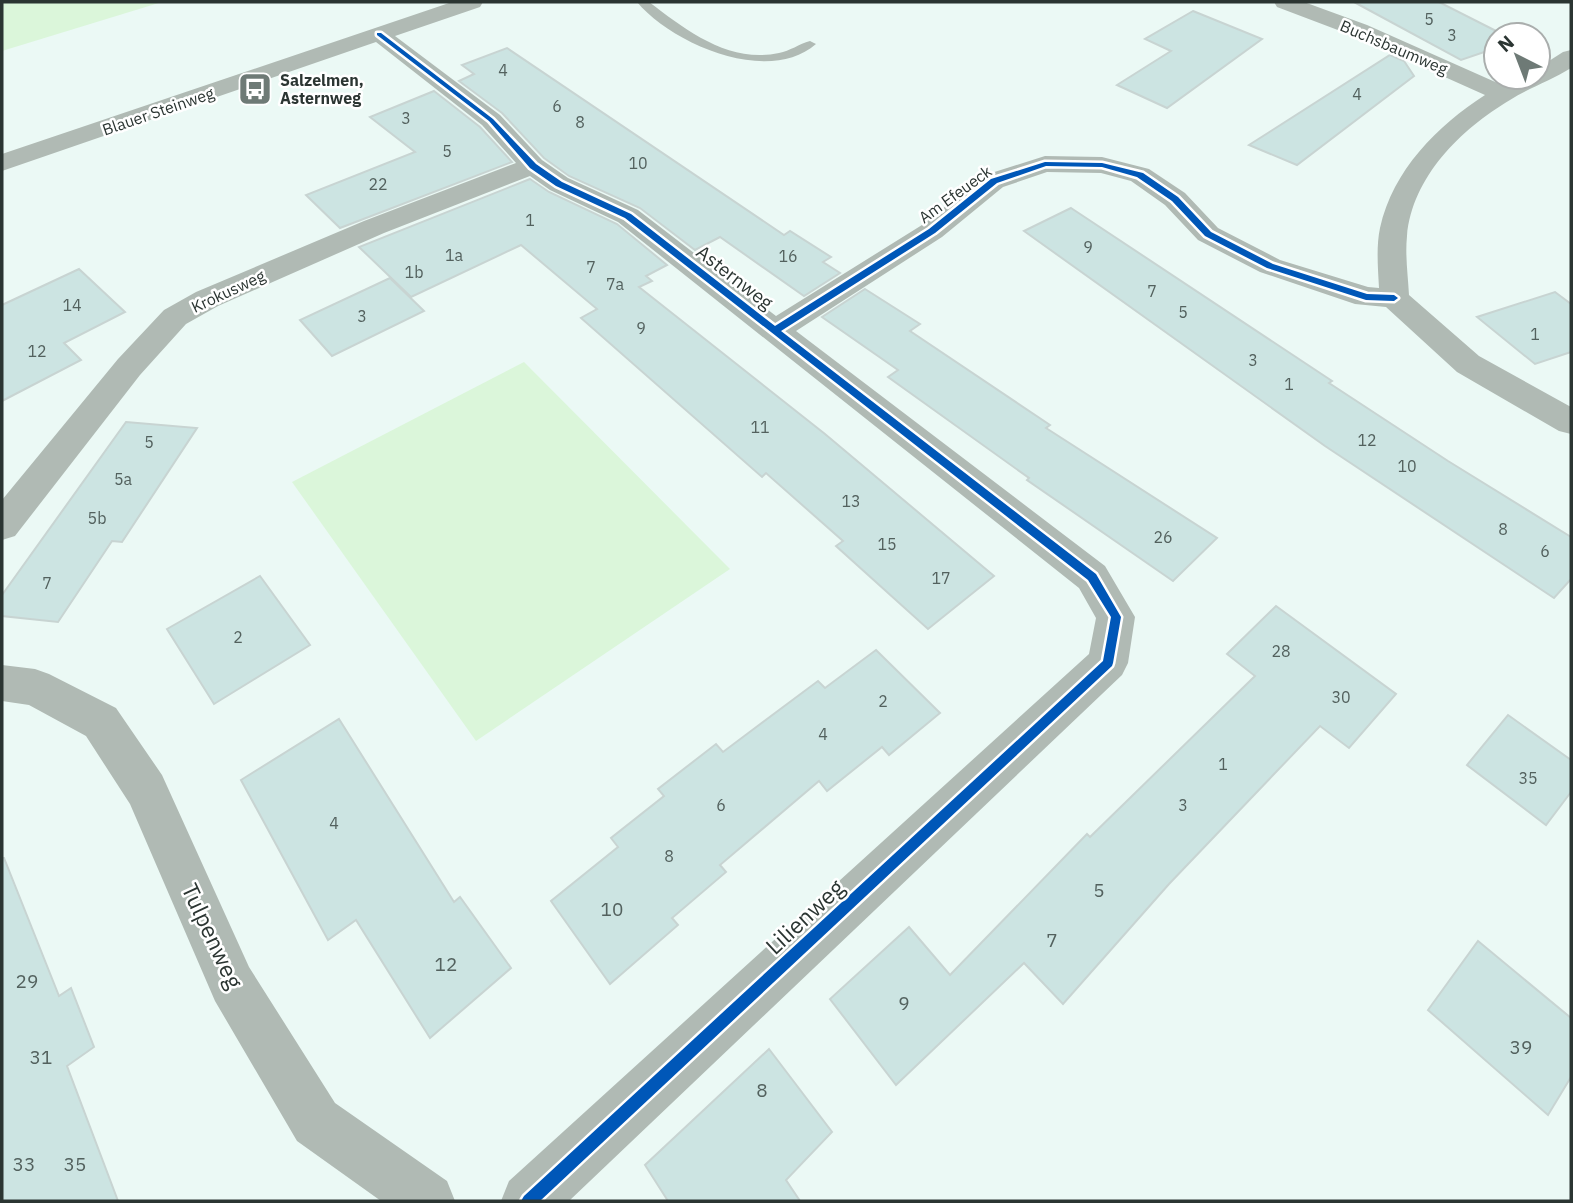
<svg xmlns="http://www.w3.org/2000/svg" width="1573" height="1203" font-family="'IBM Plex Sans',sans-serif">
  <rect width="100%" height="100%" fill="#ebf9f5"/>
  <g fill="#dbf6da">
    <polygon points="2,2 162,2 2,51"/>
    <polygon points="524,362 730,569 476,741 292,482"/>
  </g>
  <g fill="#cce4e2" stroke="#c8d4d2" stroke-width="2">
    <polygon points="1354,2 1439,2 1504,35 1496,35 1496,48 1461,60"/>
    <polygon points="1193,11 1262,39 1167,108 1117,85 1171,51 1145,39"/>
    <polygon points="507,48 784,235 790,231 831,257 823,262 840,273 804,296 720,237 695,250 640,208 569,176 544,158 502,113 459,81 474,74 462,65"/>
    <polygon points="1390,55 1404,61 1414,76 1297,165 1249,145"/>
    <polygon points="434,91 480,127 512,162 340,228 306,195 415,152 370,117"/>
    <polygon points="530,179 549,192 617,224 667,265 646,276 652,281 639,287 825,434 994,576 928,629 836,546 843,541 766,473 762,477 581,318 597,309 521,245 411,297 359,247"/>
    <polygon points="1071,208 1332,381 1329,383 1448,461 1571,537 1571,579 1554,598 1325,446 1024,231"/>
    <polygon points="79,269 125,312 64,343 81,360 2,401 2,305"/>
    <polygon points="390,278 424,311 332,356 300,320"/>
    <polygon points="865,289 920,324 910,331 1050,425 1046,428 1217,538 1173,581 1027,480 1029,478 888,377 898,370 822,317"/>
    <polygon points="1555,292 1571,304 1571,352 1535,364 1477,317"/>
    <polygon points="126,422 197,428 122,542 112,541 58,622 2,616 2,595"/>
    <polygon points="260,576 310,645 214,704 167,629"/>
    <polygon points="1276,606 1396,694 1349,748 1320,726 1169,884 1063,1004 1024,963 896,1085 830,999 909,927 950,975 1087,834 1090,837 1255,676 1227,654"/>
    <polygon points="876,650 940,713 889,755 882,747 827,791 819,781 720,865 726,872 672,918 678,925 610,984 551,901 618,847 611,838 664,796 658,789 716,744 723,752 818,681 825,688"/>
    <polygon points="1508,715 1571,760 1571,792 1546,825 1467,765"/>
    <polygon points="339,719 454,902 460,897 511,968 430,1038 356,920 328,940 241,780"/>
    <polygon points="2,858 4,858 59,996 71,988 94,1047 67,1066 118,1201 2,1201"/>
    <polygon points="1478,941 1571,1018 1571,1077 1548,1115 1428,1010"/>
    <polygon points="769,1049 832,1132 786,1180 800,1201 668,1201 645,1165"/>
  </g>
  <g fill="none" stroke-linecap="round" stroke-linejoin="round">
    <path fill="#b0bab4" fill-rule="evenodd" d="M637,2H649C686,30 729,64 779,53C790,51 799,44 810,41L816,44C768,86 671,43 637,2Z"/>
    <g fill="#b0bab4" fill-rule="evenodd">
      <path d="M452,2H483L480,7L395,36L500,115L542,160L568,178L638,210L776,316L922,225L985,175L1045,156L1102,157L1149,169L1185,193L1218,228L1280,260L1368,287L1379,288C1378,268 1376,247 1380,228C1393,170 1437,126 1485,95L1351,35L1277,7L1274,2H1304L1367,25L1502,85L1518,77H1538V68L1563,52L1571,50V68C1552,80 1529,88 1510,100C1461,129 1412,177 1407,236C1405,256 1408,275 1409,295L1479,356L1571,407V434L1559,431L1457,372L1386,307L1355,304L1260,272L1198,240L1165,205L1131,181L1101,173L1047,172L1003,187L942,237L796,331L1105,566L1135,617L1128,663L1122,675L569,1201H501L509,1181L1089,654L1096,618L1079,588L618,222L550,190L530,176L384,233L218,306L186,324L140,375L15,536L2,540V500L118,359L164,310L196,292L364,221L516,163L482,125L376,42L2,171V154Z"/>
      <polygon points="2,665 35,669 49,674 116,708 162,775 249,967 335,1103 447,1181 455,1201 381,1201 297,1141 215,1001 130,804 86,736 29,705 2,701"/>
    </g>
    <defs>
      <polygon id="cycleway" points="377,33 381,33 493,119 536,164 562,182 631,214 775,326 929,229 991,179 1045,162 1102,163 1143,173 1178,197 1211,232 1273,264 1367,294 1394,295 1398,298 1394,301 1366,300 1267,268 1205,236 1172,201 1137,177 1102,167 1046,166 997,183 935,233 781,331 1096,574 1121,617 1113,663 1112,666 540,1201 521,1201 524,1196 1103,661 1111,617 1088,580 625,218 556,186 530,168 489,121 377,35"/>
    </defs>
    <use href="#cycleway" stroke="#fff" stroke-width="5"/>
    <use href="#cycleway" fill="#0057b8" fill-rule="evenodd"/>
  </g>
  <defs>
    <symbol id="bus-square" viewBox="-11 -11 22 22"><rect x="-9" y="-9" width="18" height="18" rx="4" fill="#6e7a76" stroke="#fff"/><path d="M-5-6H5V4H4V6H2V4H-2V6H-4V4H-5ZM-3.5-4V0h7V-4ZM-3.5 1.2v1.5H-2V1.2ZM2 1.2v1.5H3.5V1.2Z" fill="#fff"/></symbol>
  </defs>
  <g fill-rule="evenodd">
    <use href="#bus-square" x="236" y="70" width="38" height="38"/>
  </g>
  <g text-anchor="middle" stroke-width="5" stroke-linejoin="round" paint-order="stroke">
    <g font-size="16" fill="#53615e">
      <text x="1429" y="25">5</text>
      <text x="1452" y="41">3</text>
      <text x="503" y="76">4</text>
      <text x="1357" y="100">4</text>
      <text x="557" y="112">6</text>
      <text x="406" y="124">3</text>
      <text x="580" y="128">8</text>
      <text x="447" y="157">5</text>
      <text x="638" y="169">10</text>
      <text x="378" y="190">22</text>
      <text x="530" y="226">1</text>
      <text x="1088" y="253">9</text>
      <text x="454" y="261">1a</text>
      <text x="788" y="262">16</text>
      <text x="591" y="273">7</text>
      <text x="414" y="278">1b</text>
      <text x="615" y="290">7a</text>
      <text x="1152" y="297">7</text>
      <text x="72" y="311">14</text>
      <text x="1183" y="318">5</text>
      <text x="362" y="322">3</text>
      <text x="641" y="334">9</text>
      <text x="1535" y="340">1</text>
      <text x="37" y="357">12</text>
      <text x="1253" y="366">3</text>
      <text x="1289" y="390">1</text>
      <text x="760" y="433">11</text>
      <text x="1367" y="446">12</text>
      <text x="149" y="448">5</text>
      <text x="1407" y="472">10</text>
      <text x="123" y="485">5a</text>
      <text x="851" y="507">13</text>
      <text x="97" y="524">5b</text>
      <text x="1503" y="535">8</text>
      <text x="1163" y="543">26</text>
      <text x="887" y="550">15</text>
      <text x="1545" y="557">6</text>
      <text x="941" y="584">17</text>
      <text x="47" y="589">7</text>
      <text x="238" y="643">2</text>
      <text x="1281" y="657">28</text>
      <text x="1341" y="703">30</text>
      <text x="883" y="707">2</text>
      <text x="823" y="740">4</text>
      <text x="1223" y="770">1</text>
      <text x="1528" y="784">35</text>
      <text x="721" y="811">6</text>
      <text x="1183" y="811">3</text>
      <text x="334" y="829">4</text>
      <text x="669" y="862">8</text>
    </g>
    <g font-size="16" fill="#2b3532" stroke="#fff">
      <text transform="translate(1394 47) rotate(23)" y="6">Buchsbaumweg</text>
      <text transform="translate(158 111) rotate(-19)" y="6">Blauer Steinweg</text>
      <text transform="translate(955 194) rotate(-36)" y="6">Am Efeueck</text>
      <text transform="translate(228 291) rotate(-25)" y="6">Krokusweg</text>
    </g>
    <g font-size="16" font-weight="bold" fill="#2b3532" stroke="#fff" text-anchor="start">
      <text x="280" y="86">Salzelmen,<tspan x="280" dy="18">Asternweg</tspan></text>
    </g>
    <g font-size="19" fill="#2b3532" stroke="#fff">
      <text transform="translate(735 277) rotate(38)" y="7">Asternweg</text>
    </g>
    <g font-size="19" fill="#53615e">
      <text x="1099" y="897">5</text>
      <text x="612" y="916">10</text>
      <text x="1052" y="947">7</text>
      <text x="446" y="971">12</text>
      <text x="27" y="988">29</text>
      <text x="904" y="1010">9</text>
      <text x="1521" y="1054">39</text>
      <text x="41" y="1064">31</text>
      <text x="762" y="1097">8</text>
      <text x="24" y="1171">33</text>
      <text x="75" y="1171">35</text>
    </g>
    <g font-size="23" fill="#2b3532" stroke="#fff">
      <text transform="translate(805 917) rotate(-43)" y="8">Lilienweg</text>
      <text transform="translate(212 936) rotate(65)" y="8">Tulpenweg</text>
    </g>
  </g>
  <rect width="1573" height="1203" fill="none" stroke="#2b3532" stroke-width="7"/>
  <g transform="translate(1517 56) rotate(318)"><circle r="33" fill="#ffffff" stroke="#aaaead" stroke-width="2"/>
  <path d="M0-5L12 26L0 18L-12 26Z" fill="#6e7a76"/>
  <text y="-10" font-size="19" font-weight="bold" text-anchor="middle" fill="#2b3532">N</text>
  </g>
</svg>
